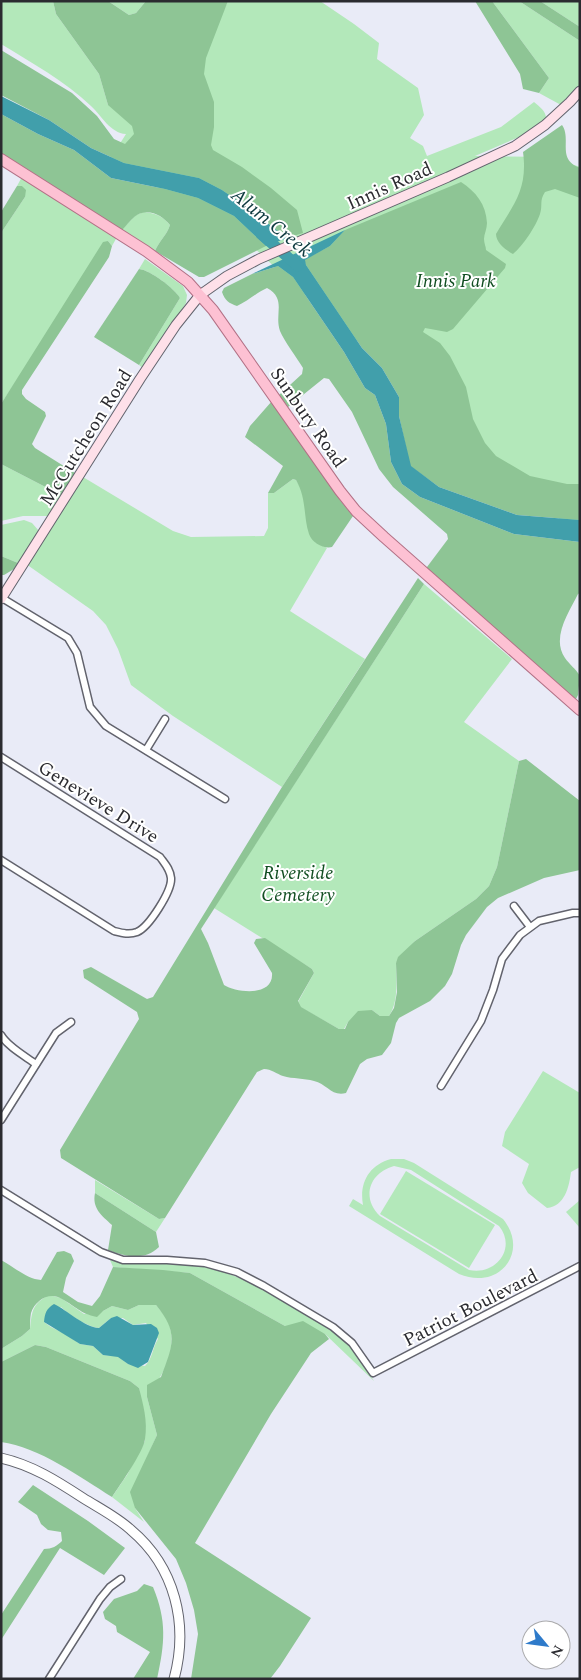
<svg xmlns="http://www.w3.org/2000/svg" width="581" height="1680" font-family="Spectral,serif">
  <rect width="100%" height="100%" fill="#e9ebf7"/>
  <g fill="#b3e8ba" fill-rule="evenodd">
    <path d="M1,1H53L56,14L99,74L108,105L219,21L228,1H320L354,24L379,43L377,59L418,88L424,115L410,138L423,146L427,156L501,127L534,102C540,107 547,112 546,120L531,132L475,156L551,157L580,167V537L296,287L234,229L109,161L126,134C110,133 102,116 91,106C65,81 32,63 1,44Z"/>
    <polygon points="108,1 146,1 136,13 129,15"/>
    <polygon points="492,1 519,1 580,41 580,86 561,105 539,93 549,78"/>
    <polygon points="540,1 580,1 580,27"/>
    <polygon points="23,175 117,237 112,246 108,241 1,404 1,233 25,197 22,186 17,186"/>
    <path d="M144,212C155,213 163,216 170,225C167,235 159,241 155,251L117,229H122L136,215Z"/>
    <path d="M145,259L183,286L187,295L186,303L144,369L139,365L180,298C174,288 150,270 139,269Z"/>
    <polygon points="1,464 61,495 48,516 23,516 1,521"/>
    <polygon points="83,477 173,531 191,537 264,536 268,528 268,493 274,493 293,479 296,480 301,488 315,542 327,548 290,611 365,659 282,787 173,716 131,685 118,649 106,625 93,611 26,564"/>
    <polygon points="24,520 32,523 39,531 18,563 1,556 1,525"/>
    <path d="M424,584L512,659L464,722L519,761L497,867L489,886L476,899L415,941L396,963C396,982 399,1000 389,1016H380L372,1010L348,1022L344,1029H339L300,1007L298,1002L314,973L312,969L214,908Z"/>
    <path d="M543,1071L580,1093V1167L571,1172C569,1187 565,1206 547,1208L528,1193L522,1183L529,1164L502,1146L505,1132Z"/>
    <path d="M391,1159H404L414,1163L503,1219C530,1252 499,1291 459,1274L349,1206L353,1199L363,1205C359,1183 369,1165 391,1159ZM394,1166L411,1170L499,1226C517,1248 496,1276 469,1270L380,1216C361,1198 369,1173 394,1166Z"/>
    <polygon points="406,1171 495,1225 469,1268 380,1214"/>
    <polygon points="95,1180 159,1219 165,1218 156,1232 95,1193"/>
    <polygon points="580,1200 580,1228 566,1212"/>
    <path d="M110,1260C139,1269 168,1259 197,1265C251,1275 295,1309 341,1336L352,1347L374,1381L325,1334L285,1326L190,1273L113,1267Z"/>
    <path d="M49,1295L61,1298L84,1314L103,1311L112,1306L128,1310L139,1305H156C160,1310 165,1315 168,1321C179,1349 163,1375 147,1397L157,1435L148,1455L135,1508L144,1522L112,1497L127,1475L145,1441L139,1388L130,1381L46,1347L35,1345L1,1362V1349L22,1336L30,1329C32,1311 32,1304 49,1295ZM61,1307C69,1315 88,1327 99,1328L111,1318H123L133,1325L146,1323L158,1339C152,1348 153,1358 145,1366L128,1364L118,1356L103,1355L93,1346L80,1344L67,1335L51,1327L44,1322Z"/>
  </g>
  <g fill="#8ec595">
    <polygon points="53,1 108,1 129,15 136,13 146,1 228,1 206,58 204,74 214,102 214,127 211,145 213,150 242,167 271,188 297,210 303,233 287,238 244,205 222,190 199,178 124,163 91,148 49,120 1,95 1,50 72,93 97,116 114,139 125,144 134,134 132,126 108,105 99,74 56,14"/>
    <polygon points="475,1 492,1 549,78 539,93 523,89 520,74"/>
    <polygon points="519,1 540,1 580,27 580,41"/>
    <path d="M1,114L38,134L74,150L111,178L165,189L198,198L234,216L266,246L204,277H199L155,251C159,241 167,235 170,225C163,216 149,208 137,215C132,218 127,225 122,230L117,229L27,169L1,155Z"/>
    <path d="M562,125C572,139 556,159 580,168V198L555,189L545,192C539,201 543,205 540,214C536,226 523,246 513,254C506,250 496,243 496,234C514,204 528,189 523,152Z"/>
    <path d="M461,182C476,192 486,204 487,223C487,229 484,234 484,239C484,243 486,247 486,250L506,264L505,268L453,329L447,332L425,328L423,332L440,343L450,356L466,387L473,419L485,443L496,456L530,476L567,484H580V520L517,515L439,487L410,466L399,416V397L382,368L362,348L306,265L304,260L330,246L345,230Z"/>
    <polygon points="17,186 22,186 26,190 25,197 1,233 1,212"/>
    <polygon points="108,241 112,246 109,257 22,390 22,394 26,399 45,412 46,416 32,444 35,448 75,473 61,495 1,464 1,404 103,242"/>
    <path d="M278,266L293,277L344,352L365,388L375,395L386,424L391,462L402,484L420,497L514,534L580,542V593L578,594C569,612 551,638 565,658C569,664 576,669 580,676L578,695L576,699L573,698L424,571L448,539L447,534L393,487L379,469L352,412L329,379L324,378L288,407L279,395L302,374L303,368C297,358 284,341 280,331C274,314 287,299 267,288C256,293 248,301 237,306C229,303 225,301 222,292L224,288L252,274Z"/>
    <path d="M139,269C150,270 174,288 180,298L139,365L94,337Z"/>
    <path d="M272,401L340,500L353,516L332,547C324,549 312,543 309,534C303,516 307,499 296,480L293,479L274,493H268L283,466L245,437L250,426Z"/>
    <polygon points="1,556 18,563 14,569 4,575 1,575"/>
    <path d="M418,578L424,584L201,929L208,943L224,985C237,993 274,997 272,973L254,943L256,939L265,938L312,969L314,973L298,1001L301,1007L339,1029H345L348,1022L358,1011L372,1010L380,1016H389L394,1008L397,992L396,963L398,957L415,941L476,899L489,886L497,867L519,761L526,759L580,801V870L544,878L498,898L487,907L466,935L461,945L452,974L445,986L430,1001L399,1018L396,1023L391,1043L382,1055L367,1059L360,1064L346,1093C332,1097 327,1084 314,1081C304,1078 293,1079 283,1076C277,1074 271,1069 264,1069C261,1070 260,1071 257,1072L165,1218L159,1219L61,1158L60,1150L139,1019L137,1012L84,978L83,970L91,967L147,999L153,997L282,787Z"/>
    <path d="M95,1193L156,1232L159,1247C145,1261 126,1257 108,1250L112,1225C101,1215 92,1208 95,1193Z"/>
    <path d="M64,1251L71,1254L74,1261L66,1278L63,1292L78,1302L92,1306L100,1296L113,1267L163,1270L190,1273L285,1326L303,1321L325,1334L329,1339L311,1353L271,1414L195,1543L311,1618L280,1666L270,1679H191L198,1634L194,1610L186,1583L176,1559L135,1508L130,1492L157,1435L147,1397V1385L161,1377C173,1345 179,1333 156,1305H139L128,1310L112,1306L103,1311L97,1317C79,1313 77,1307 62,1299C50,1291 35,1300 31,1313C30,1318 30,1324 30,1329L22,1336L1,1349V1260C14,1267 27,1279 41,1280L57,1252Z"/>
    <path d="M35,1345L46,1347L130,1381L139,1388C143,1404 148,1421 145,1439C144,1451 120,1485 112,1497C80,1477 39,1447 1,1442V1362Z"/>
    <path d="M33,1485L88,1521L125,1548L104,1575L60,1548L1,1640V1615L44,1549C52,1549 57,1546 62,1541L61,1532L48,1530L41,1524L37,1515L18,1502Z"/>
    <path d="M144,1584L153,1587C167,1621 165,1643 157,1679H133L150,1652L117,1632L116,1626L105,1619L103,1612L114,1599L137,1591Z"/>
  </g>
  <g fill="#419fab">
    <polygon points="1,96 49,120 91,148 124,163 199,178 222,190 244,205 287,238 266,246 234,216 198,198 165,189 111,178 74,150 38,134 1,114"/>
    <polygon points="345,230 330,246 305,260 306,265 362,348 382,368 399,397 399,416 411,466 439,487 517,515 580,520 580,542 514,534 420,497 402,484 391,462 386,424 375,395 365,388 344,352 293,277 278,266 252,274"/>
    <path d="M54,1304C67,1310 84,1327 99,1328L111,1318L117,1316L133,1325L151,1324L157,1328L159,1333L148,1362L138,1368L128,1364L118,1357L103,1355L93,1346L80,1344L44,1322C45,1313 46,1309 54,1304Z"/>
  </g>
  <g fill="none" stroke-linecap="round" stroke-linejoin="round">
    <polyline stroke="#419fab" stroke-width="11" points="261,234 298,266"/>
    <defs>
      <g id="minor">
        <polyline points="2,598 68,638 77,653 90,707 106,726 225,799"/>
        <polyline points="146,750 165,719"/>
        <path d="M1,757L160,857C165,864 170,869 171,878C172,891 149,927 137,932C129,935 122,933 114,931L1,860"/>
        <polyline points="514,906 530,927"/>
        <path d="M1,1035C8,1047 25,1056 36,1064"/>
        <polyline points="441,1086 481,1021 493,990 502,959 520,935 539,921 573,913 580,913"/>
        <polyline points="1,1120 56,1033 71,1022"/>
        <polyline points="1,1190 101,1252 123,1260 167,1260 205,1263 237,1272 264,1286 333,1327 352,1343 373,1373 580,1266"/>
        <polyline points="49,1679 100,1599 110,1587 121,1579"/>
      </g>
      <path id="tertiary" d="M1,1458C32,1465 57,1481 83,1498C99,1508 117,1517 131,1530C175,1567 189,1624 174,1679"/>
      <polyline id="secondary" points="1,599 140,379 176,325 200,295 227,276 259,259 448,177 515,146 545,125 570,102 580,91"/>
      <polyline id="primary" points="1,159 146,251 188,282 213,310 340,491 356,511 384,537 580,710"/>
    </defs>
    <use href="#minor" stroke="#62636d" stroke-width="9"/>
    <use href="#tertiary" stroke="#62636d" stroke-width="11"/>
    <use href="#secondary" stroke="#62636d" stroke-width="11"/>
    <use href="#primary" stroke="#b27186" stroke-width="12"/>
    <use href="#minor" stroke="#fff" stroke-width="6"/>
    <use href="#tertiary" stroke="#fff" stroke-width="9"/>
    <use href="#secondary" stroke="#fee0e9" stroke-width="9"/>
    <use href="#primary" stroke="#fdc1d3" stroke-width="10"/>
  </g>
  <g text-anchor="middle" stroke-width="4" stroke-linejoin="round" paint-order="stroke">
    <g font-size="19" fill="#2b2b30" stroke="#fff">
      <text transform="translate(389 185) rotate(-24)" y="7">Innis Road</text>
      <text transform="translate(309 417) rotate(55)" y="7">Sunbury Road</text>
      <text transform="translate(85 437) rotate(-58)" y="7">McCutcheon Road</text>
      <text transform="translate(99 801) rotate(32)" y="7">Genevieve Drive</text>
      <text transform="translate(470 1307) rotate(-27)" y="7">Patriot Boulevard</text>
    </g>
    <g font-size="19" font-style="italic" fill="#114e21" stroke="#fff">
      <text x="456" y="287">Innis Park</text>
      <text x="298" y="879">Riverside<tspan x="298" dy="22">Cemetery</tspan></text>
    </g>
    <g font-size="20" font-style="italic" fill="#0e3a40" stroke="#fff">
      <text transform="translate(272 222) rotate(39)" y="7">Alum Creek</text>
    </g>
  </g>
  <rect width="581" height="1680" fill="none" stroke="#2b2b30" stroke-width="5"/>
  <g transform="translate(546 1645) rotate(119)"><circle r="24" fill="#ffffff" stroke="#aaaaac"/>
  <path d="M0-4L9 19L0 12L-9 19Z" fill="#2e7aca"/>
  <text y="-8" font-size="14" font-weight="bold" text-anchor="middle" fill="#2b2b30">N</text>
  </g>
</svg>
